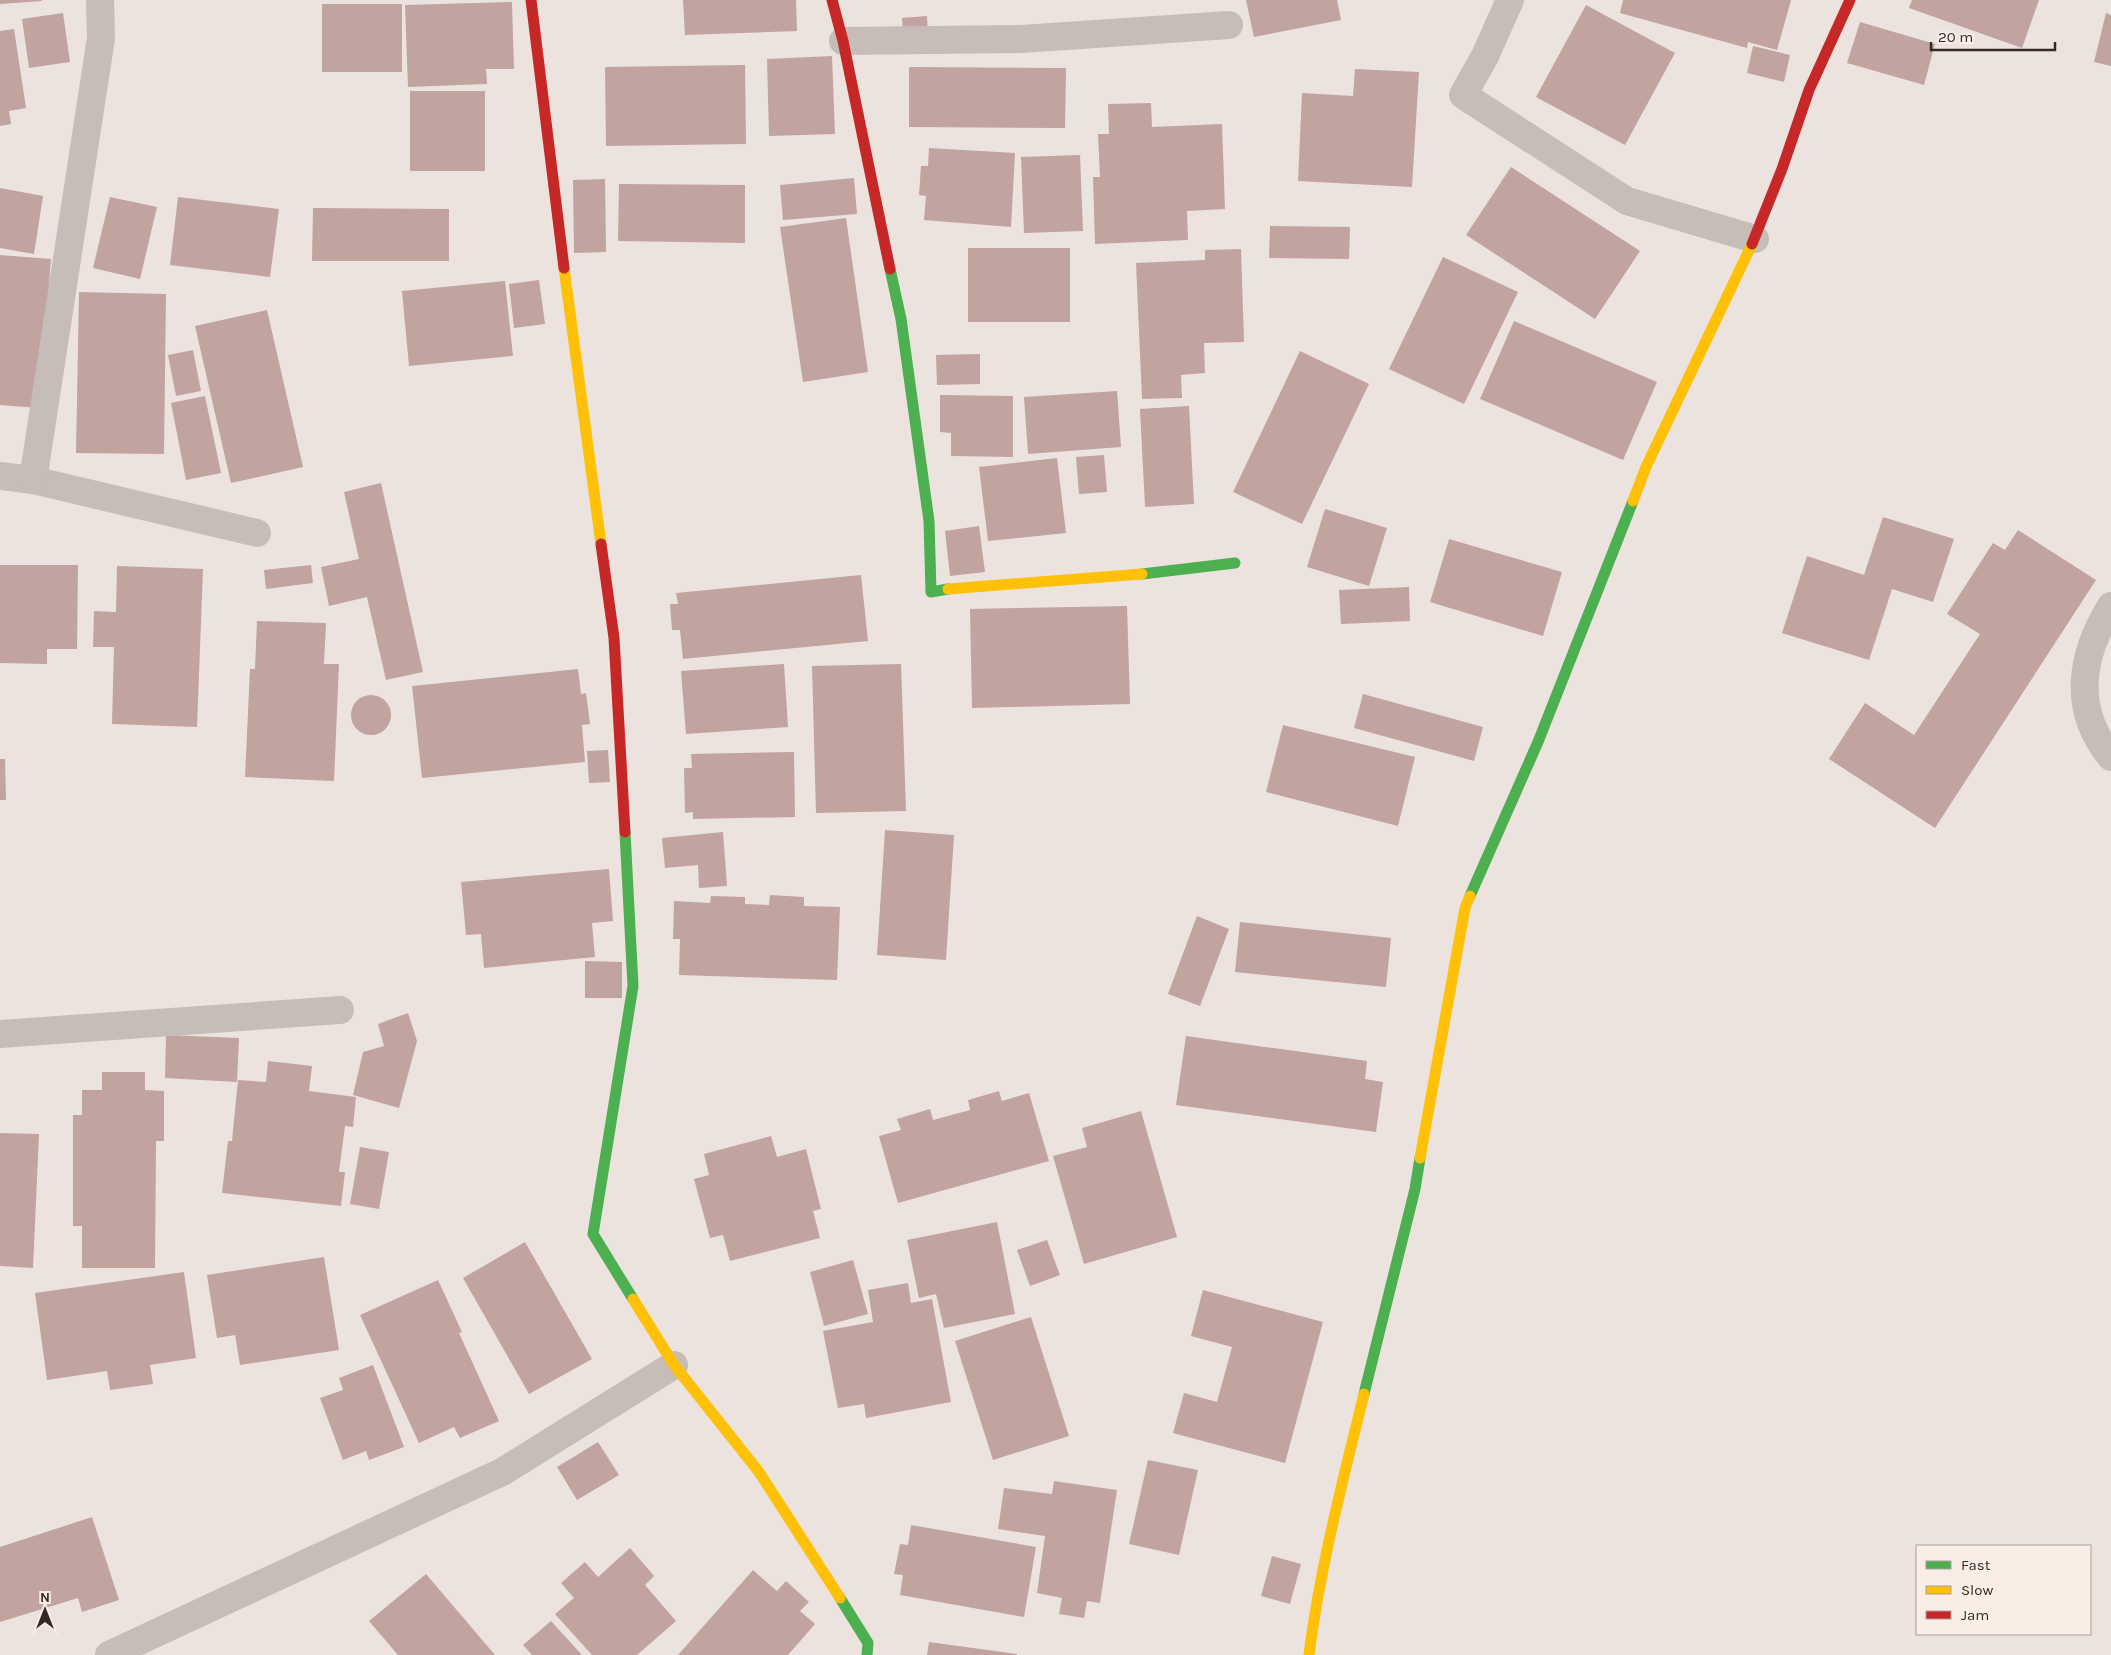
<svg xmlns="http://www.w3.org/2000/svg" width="2111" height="1655" font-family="Karla,sans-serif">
  <rect width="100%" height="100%" fill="#ece3df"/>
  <g fill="#c1a3a0">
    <polygon points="0,0 42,0 42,1 0,4"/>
    <polygon points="683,0 796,0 797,31 685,35"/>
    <polygon points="1246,0 1337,0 1341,20 1254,37"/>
    <polygon points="1623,0 1791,0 1777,50 1748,42 1747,48 1620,13"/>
    <polygon points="1912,0 2039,0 2022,48 1909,8"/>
    <polygon points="512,2 514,69 486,69 487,84 408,87 405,5"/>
    <rect x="322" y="4" width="80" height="68"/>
    <polygon points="1586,5 1675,53 1625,145 1536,97"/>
    <polygon points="63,13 70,62 29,68 22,19"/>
    <polygon points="2106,13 2111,15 2111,66 2094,62"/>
    <polygon points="927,16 928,34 903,35 902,18"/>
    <polygon points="1860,22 1935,44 1924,85 1847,63"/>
    <polygon points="14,29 26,108 9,111 11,124 0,126 0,31"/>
    <polygon points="1753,46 1790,55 1784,82 1747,73"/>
    <polygon points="832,56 835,134 769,136 767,59"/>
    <polygon points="745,65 746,144 606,146 605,67"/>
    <polygon points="909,67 1066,68 1065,128 909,127"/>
    <polygon points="1355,69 1419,72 1412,187 1298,181 1302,93 1353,96"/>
    <rect x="410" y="91" width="75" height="80"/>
    <polygon points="1151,103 1152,127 1222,124 1225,209 1187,211 1188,240 1095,244 1093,177 1100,177 1098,134 1109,134 1108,104"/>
    <polygon points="929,148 1015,153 1011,227 924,220 926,196 919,195 921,166 928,166"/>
    <polygon points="1080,155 1083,231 1024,233 1021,157"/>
    <polygon points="1511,167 1640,251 1595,319 1466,235"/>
    <polygon points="854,178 857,214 783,220 780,185"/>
    <polygon points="605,179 606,252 574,253 573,180"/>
    <polygon points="619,184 745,185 745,243 618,241"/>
    <polygon points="0,188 43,196 34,254 0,248"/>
    <polygon points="110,197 157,207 140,279 93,268"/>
    <polygon points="178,197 279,209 270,277 170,265"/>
    <polygon points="313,208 449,209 449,261 312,261"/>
    <polygon points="846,218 868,372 803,382 780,227"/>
    <polygon points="1270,226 1350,227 1349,259 1269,258"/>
    <rect x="968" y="248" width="102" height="74"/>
    <polygon points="1241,249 1244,342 1204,343 1205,373 1181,375 1182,398 1142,399 1136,263 1205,260 1205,250"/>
    <polygon points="0,255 51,259 39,408 0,405"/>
    <polygon points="1443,257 1518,292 1464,404 1389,369"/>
    <polygon points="539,280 545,324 514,328 509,284"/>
    <polygon points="505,281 513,356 409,366 402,291"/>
    <polygon points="79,292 166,294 164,454 76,453"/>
    <polygon points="267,310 303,467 231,483 195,326"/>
    <polygon points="1514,321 1657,382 1623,460 1480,399"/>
    <polygon points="193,350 201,391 176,396 168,355"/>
    <polygon points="1300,351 1369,384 1302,524 1233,492"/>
    <polygon points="980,354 980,384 937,385 936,355"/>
    <polygon points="1117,391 1121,447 1028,454 1024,397"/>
    <polygon points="940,395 1013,396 1013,457 951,456 951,433 940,432"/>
    <polygon points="205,396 221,473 186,480 171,403"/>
    <polygon points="1189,406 1194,504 1145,507 1140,409"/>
    <polygon points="1104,455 1107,492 1079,494 1076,457"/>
    <polygon points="1057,458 1066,533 988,541 979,467"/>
    <polygon points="381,483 423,672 386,680 367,597 329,606 321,567 359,559 344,492"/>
    <polygon points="1325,509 1387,528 1369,586 1307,567"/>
    <polygon points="1883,517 1954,539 1933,602 1892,589 1869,660 1782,633 1807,556 1864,575"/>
    <polygon points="979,526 985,572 950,576 945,531"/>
    <polygon points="2018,530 2096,580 1935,828 1829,759 1865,703 1914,735 1980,634 1947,614 1993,543 2005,550"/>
    <polygon points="1449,539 1562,572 1543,636 1430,602"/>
    <polygon points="0,565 78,565 77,649 47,649 47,664 0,663"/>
    <polygon points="311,565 313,583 266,589 264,570"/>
    <polygon points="117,566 203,569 197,727 112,724 114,647 93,647 94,611 116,612"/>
    <polygon points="861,575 868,641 683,659 680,630 672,630 670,604 678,604 676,593"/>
    <polygon points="1409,587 1410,621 1341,624 1339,590"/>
    <polygon points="1127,606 1130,704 972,708 970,609"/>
    <polygon points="257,621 326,623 324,664 339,664 334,781 245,777 250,669 255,669"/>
    <polygon points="784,664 788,727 686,734 681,671"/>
    <polygon points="901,664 906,811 816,813 812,666"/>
    <polygon points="578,669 581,694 586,693 590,724 582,725 585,762 422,778 412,686"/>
    <polygon points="1363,694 1483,727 1474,761 1354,728"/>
    <circle cx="371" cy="715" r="20"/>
    <polygon points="1283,725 1415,757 1398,826 1266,792"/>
    <polygon points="608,750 610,782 589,783 587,751"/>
    <polygon points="794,752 795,817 693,819 693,812 685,813 684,768 692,768 691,754"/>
    <polygon points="0,759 5,759 6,800 0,800"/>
    <polygon points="885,830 954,835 946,960 877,955"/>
    <polygon points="723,832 727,886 699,888 698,865 665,868 662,838"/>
    <polygon points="609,869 613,921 592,923 595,957 484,968 481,934 466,935 461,882"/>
    <polygon points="770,895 804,897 804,906 840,907 837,980 679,975 680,939 673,939 674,901 710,903 711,896 745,897 745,904 769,905"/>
    <polygon points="1197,916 1229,929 1200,1006 1168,994"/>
    <polygon points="1240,922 1391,938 1386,987 1235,972"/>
    <polygon points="585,961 622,962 622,998 585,998"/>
    <polygon points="408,1013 417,1041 399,1108 353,1095 363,1052 384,1046 378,1024"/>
    <polygon points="166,1035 239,1038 237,1082 165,1078"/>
    <polygon points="1186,1036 1367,1061 1365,1079 1383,1082 1376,1132 1176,1105"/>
    <polygon points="268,1061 312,1066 309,1091 356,1097 353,1127 345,1126 339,1172 345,1172 341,1206 222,1193 228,1141 232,1141 238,1080 266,1082"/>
    <polygon points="102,1072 145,1072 145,1090 164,1091 164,1141 156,1141 155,1268 82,1268 82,1226 73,1226 73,1115 82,1115 82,1090 102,1090"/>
    <polygon points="999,1091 1002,1101 1029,1093 1049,1161 898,1203 879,1136 901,1130 897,1119 930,1109 933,1120 970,1110 968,1100"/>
    <polygon points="1141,1111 1177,1237 1084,1264 1053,1156 1087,1147 1082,1128"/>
    <polygon points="0,1133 39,1134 33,1268 0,1266"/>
    <polygon points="771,1136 777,1157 806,1149 821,1209 813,1211 820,1238 730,1261 723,1235 710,1238 694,1179 709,1175 704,1154"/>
    <polygon points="360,1147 389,1152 379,1209 350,1204"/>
    <polygon points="997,1222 1015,1314 944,1328 936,1294 919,1298 907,1240"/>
    <polygon points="1047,1240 1060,1275 1030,1286 1017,1250"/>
    <polygon points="525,1242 592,1359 529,1394 463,1278"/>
    <polygon points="324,1257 339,1350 240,1365 235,1335 217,1338 207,1275"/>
    <polygon points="853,1260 868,1314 824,1326 810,1272"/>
    <polygon points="184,1272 196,1358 150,1365 153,1384 110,1390 107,1371 47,1380 35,1293"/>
    <polygon points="438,1280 462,1332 459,1333 499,1421 460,1438 454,1427 419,1443 360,1315"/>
    <polygon points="908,1283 911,1303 932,1299 951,1402 866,1418 864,1404 838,1408 823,1331 873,1322 868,1290"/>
    <polygon points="1203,1290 1323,1322 1285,1463 1173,1433 1184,1393 1217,1402 1232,1347 1191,1336"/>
    <polygon points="1031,1317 1069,1436 993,1460 955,1341"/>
    <polygon points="373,1365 404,1447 369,1460 366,1451 343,1460 320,1398 343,1390 339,1378"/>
    <polygon points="598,1442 619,1475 577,1500 557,1467"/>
    <polygon points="1148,1460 1198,1470 1179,1555 1129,1544"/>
    <polygon points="1054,1481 1117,1490 1100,1603 1087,1601 1084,1618 1059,1614 1062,1598 1037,1593 1045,1536 998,1529 1004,1488 1052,1494"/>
    <polygon points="92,1517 119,1600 82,1612 78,1598 0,1622 0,1547"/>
    <polygon points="911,1525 1036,1547 1024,1617 900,1595 903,1575 894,1574 900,1544 908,1545"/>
    <polygon points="630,1548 654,1576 645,1585 676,1621 637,1655 592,1655 555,1614 574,1598 561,1583 585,1562 598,1577"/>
    <polygon points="1272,1556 1301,1564 1290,1604 1261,1596"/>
    <polygon points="753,1570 777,1591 786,1581 809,1602 800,1611 815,1624 788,1655 678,1655"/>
    <polygon points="426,1574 495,1655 398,1655 369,1621"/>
    <polygon points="551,1621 582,1655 532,1655 523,1645"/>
    <polygon points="929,1642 1017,1654 1017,1655 927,1655"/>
  </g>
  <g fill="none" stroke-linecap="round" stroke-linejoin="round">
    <g stroke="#c6bcb8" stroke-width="28">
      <polyline points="1510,0 1485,56 1463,95 1627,201 1755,239"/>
      <polyline points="843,41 1021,39 1229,25"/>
      <polyline points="0,476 33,480 257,533"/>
      <polyline points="33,480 101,38 100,0"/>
      <path d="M2111,606C2080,656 2072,710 2111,757"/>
      <polyline points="0,1034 340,1010"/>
      <polyline points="109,1655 502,1472 674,1365"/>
    </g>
    <g stroke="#4caf50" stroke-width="11">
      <polyline points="890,269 901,319 929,521 931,592 948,589"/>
      <polyline points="1142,574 1235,563"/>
      <polyline points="625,832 633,986 593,1234 633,1299"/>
      <polyline points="1470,896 1538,742 1633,501"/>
      <polyline points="1364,1394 1415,1189 1420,1158"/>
      <polyline points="840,1598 868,1643 867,1655"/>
    </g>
    <g stroke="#ffc107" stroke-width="11">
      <polyline points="564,268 601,544"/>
      <polyline points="1633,501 1646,467 1752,244"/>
      <polyline points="948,589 1142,574"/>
      <polyline points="1420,1158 1465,908 1470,896"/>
      <polyline points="633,1299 674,1365 759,1472 840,1598"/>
      <path d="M1309,1655C1320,1567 1343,1480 1364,1394"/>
    </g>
    <g stroke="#c62828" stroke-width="11">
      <polyline points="531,0 564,268"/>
      <polyline points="832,0 843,41 890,269"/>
      <polyline points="1752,244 1782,169 1809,90 1850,0"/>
      <polyline points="601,544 614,638 625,832"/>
    </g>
  </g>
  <rect x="1916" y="1545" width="175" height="90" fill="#faede6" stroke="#ac9e9a"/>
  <rect x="1926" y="1561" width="25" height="8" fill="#4caf50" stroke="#ac9e9a"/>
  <text x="1961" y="1570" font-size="15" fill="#362827">Fast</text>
  <rect x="1926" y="1586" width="25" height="8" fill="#ffc107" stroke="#ac9e9a"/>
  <text x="1961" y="1595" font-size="15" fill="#362827">Slow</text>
  <rect x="1926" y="1611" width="25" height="8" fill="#c62828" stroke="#ac9e9a"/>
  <text x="1961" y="1620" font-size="15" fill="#362827">Jam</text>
  <g transform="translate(45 1610)" stroke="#faede6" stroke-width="4" paint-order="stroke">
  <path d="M0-4L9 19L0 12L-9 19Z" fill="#362827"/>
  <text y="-8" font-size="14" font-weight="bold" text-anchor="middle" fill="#362827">N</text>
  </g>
  <path d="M1931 42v8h124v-8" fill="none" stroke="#362827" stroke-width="2.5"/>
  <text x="1938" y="42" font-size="15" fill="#362827" stroke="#faede6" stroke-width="4" paint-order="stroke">20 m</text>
</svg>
